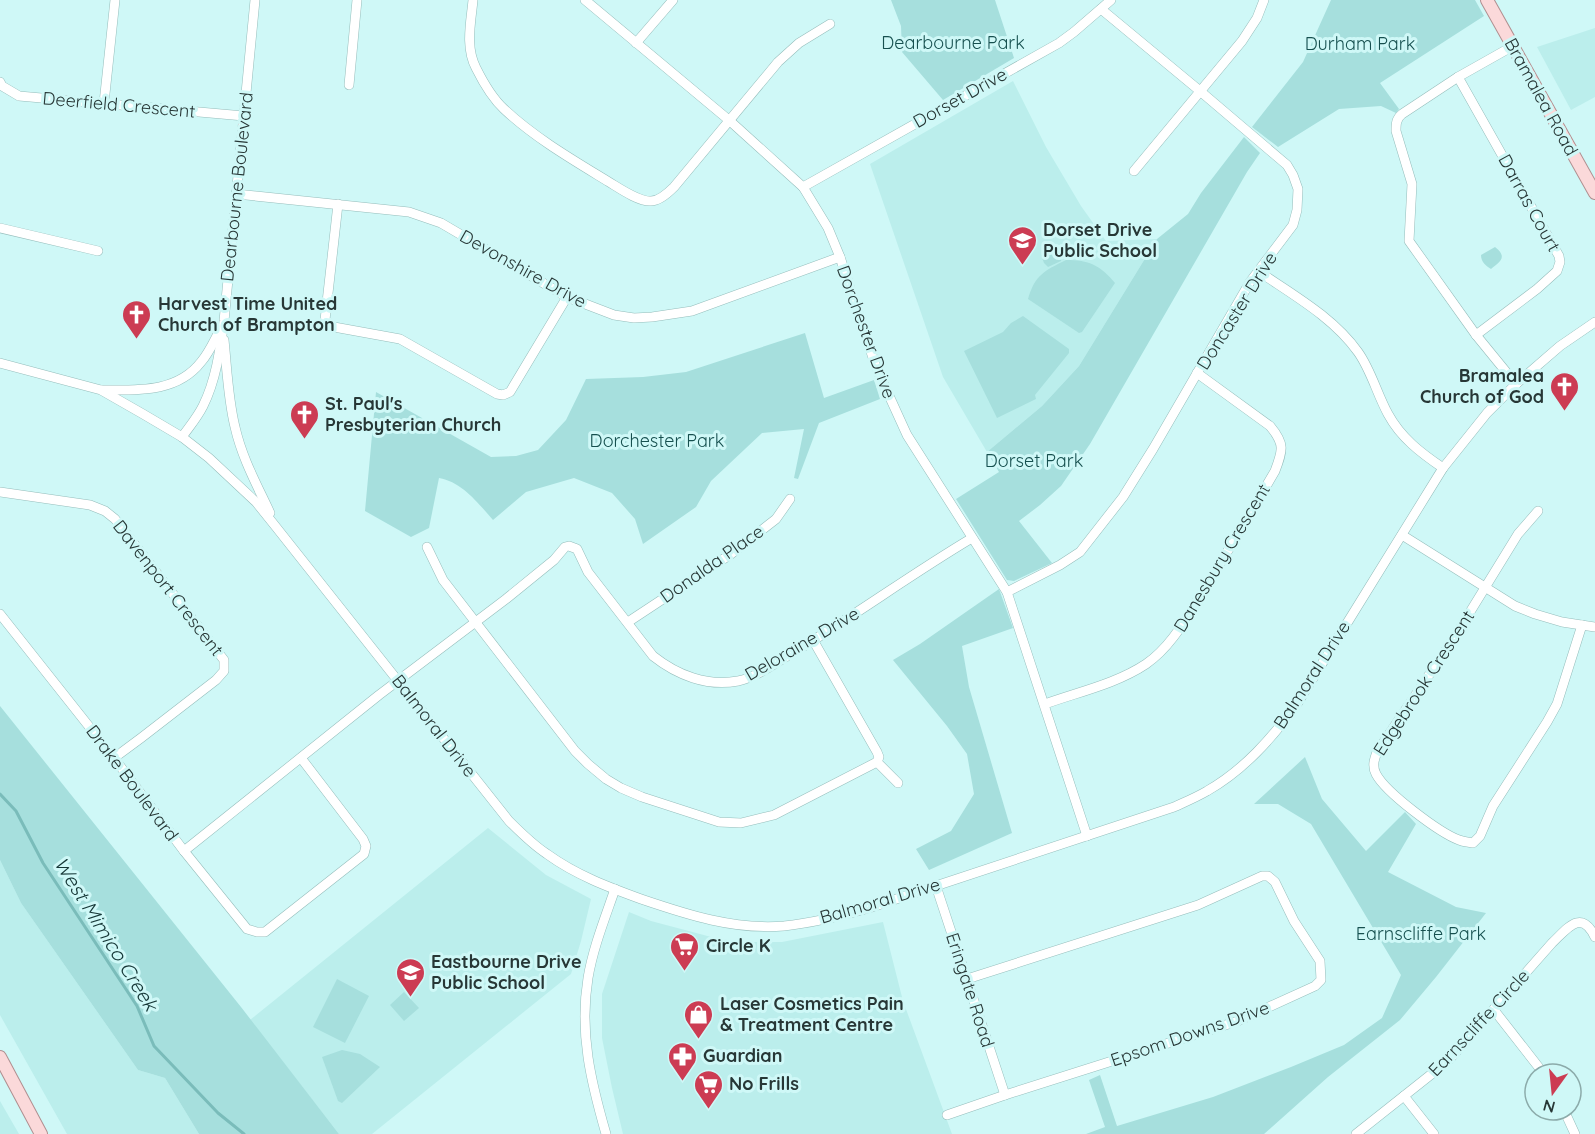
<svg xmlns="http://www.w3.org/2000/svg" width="1595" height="1134" font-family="Quicksand,sans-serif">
  <rect width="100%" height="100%" fill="#cff8f7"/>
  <g fill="#bbeeec">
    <polygon points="1595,28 1595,97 1571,110 1537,47"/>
    <polygon points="1013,81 1046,147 1081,206 1106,241 1157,239 1079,366 1042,406 987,452 943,377 870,164"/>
    <polygon points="488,828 546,875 591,899 581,941 571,974 372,1134 339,1134 250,1020"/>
    <polygon points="0,860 21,903 138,1070 165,1078 199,1134 67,1134 0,1015"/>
    <polygon points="629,912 651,921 715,938 741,942 782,942 883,922 903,1001 952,1134 623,1134 612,1088 602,1038 602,994"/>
    <polygon points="0,1101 19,1134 0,1134"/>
  </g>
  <g fill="#a6dfdd">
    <polygon points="891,0 995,0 1014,58 943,100 902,52 901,26"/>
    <polygon points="1331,0 1475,0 1484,16 1380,83 1399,109 1396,113 1381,106 1339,109 1278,147 1252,127 1303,62"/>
    <polygon points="1244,137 1260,153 1247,172 1090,444 1061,486 1040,505 1019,521 1052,563 1014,581 1007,580 956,499 999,472 987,452 1042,406 1079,366 1157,239 1188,214 1201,193"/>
    <path d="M1495,247C1508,257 1500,262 1491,269C1486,266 1481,262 1481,255Z"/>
    <polygon points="1057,248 1062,258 1061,261 1048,267 1044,263 1041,255"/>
    <path d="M1066,260C1089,260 1100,265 1115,283L1082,332L1079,333L1028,299C1035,275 1044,271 1066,260Z"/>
    <polygon points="1023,316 1069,349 1069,353 1035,395 1036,399 997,418 964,351 1003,332 1011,323"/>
    <path d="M805,333L824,398L874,380L880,399L819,423L798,479L794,478L804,429L762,433L711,481L696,507L643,544L635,519L612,493L574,478L526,492L493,520C478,503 462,482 439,478L429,528L411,537L365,511L376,392L491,457L516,456L538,450L566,420L586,379L643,377L686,372Z"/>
    <polygon points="999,589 1013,628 962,646 969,687 1012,833 929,870 916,849 951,831 974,794 967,754 947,726 893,660 920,644"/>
    <polygon points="0,706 241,1007 339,1134 199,1134 165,1078 138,1070 21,903 0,860"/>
    <polygon points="1305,757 1322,799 1366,851 1405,812 1416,824 1388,872 1456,907 1486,913 1436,977 1400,1020 1328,1077 1264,1134 1086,1134 1105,1127 1089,1080 1100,1075 1117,1126 1213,1097 1291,1067 1344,1045 1382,1018 1401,975 1311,824 1278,804 1254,804"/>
    <polygon points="337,979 369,996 345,1043 313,1027"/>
    <polygon points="404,992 419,1008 404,1021 390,1005"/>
    <polygon points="342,1050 360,1054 380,1067 342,1103 338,1101 322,1057"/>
  </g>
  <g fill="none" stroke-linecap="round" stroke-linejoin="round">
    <polyline stroke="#7abcba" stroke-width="3" points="0,794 16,811 43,863 137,1006 154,1046 218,1113 244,1134"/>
    <defs>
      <g id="minor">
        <path d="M473,0C471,22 465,47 476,68C483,82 492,98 504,109C535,138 573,160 609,182C619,188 639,202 651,201C659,201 668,193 674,187L778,62L799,43L830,24"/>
        <polyline points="585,0 730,121 803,187 828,228 840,257 876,367 907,435 1007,592 1087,836"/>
        <polyline points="636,43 673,0"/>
        <path d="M1513,46L1458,77L1402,114C1396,119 1396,124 1396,131L1412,184L1409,241L1476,335L1516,384"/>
        <polyline points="1458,77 1559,256 1560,262 1557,271 1537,289 1476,335"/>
        <polyline points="0,82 2,86 19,96 244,116"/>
        <polyline points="349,85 357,0"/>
        <polyline points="104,103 115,0"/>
        <polyline points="1134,171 1242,41 1257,18 1264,0"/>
        <polyline points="803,187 1059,43 1074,32 1111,0"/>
        <polyline points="236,194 409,212 441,223 567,297 614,315 634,318 652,317 692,311 840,257"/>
        <polyline points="338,204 325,320 334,327 400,339 497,394 503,395 510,392 567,297"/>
        <polyline points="0,228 98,251"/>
        <path d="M1258,271C1293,295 1333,317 1358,352C1371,370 1377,394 1388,414C1401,438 1421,453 1443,468"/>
        <path d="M224,340C227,369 228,399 235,427C242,458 257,485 270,513"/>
        <path d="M0,363L101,390L143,414L182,437L209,458L256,502L276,527L509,821C521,833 533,845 547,854C576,875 608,887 641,899C688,915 734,930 784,926C812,923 841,916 869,908L1174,807C1185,802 1197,797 1207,791C1244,770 1272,738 1297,704L1443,468L1487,413L1516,384L1560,346L1595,322"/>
        <path d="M102,390C137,390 177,393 201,362C209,353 214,341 220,330"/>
        <path d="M182,437C189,427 197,418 203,406C216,380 220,350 224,321L255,0"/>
        <polyline points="0,492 90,505 105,511 115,519 224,660 224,671 216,680 141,738 114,758"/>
        <path d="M1538,511L1518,534L1454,638L1377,752C1374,760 1372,766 1376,774C1386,793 1440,833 1459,840C1464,842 1468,842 1473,843L1480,836L1493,806L1547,722L1557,704L1582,625"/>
        <polyline points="1402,535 1515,606 1535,614 1562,622 1595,627"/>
        <polyline points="427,547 443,580 575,751 588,764 606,779 621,788 642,797 719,822 741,823 774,815 877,762 879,757 877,752 813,640"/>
        <polyline points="1007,592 1060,565 1080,552 1123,497 1153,449 1250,282 1293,225 1297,210 1298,189 1293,175 1287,165 1200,91 1101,9"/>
        <polyline points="0,614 114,758 184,851 247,929 257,932 265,932 364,854 366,846 363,839 301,758"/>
        <polyline points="628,622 731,554 776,519 790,499"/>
        <path d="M1045,704C1078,692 1116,684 1146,664C1172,646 1186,618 1202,593C1227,553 1251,512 1275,471C1283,450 1285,444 1270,426L1197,373"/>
        <polyline points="877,762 898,783"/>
        <path d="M184,851L379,695L506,599L554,560L565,547L569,546L577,549L588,572L653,656C677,675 707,687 738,681C758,677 781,659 799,649C857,614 913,573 972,538"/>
        <polyline points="936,886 1005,1095"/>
        <polyline points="1494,1010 1544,1074"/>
        <polyline points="1404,1096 1434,1134"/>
        <polyline points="1564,1110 1575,1134"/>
        <polyline points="947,1115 1005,1095 1238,1021 1315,986 1321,980 1320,961 1294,921 1275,882 1268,876 1262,876 1198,905 967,979"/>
        <path d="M606,1134C591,1082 579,1033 588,978C593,948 605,918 615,889"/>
        <path d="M1356,1134L1448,1061L1552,943C1567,929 1581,908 1595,937"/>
      </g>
      <g id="major">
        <polyline points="1487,0 1595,193"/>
        <polyline points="0,1057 41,1134"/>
      </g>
    </defs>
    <use href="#minor" stroke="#95bdbb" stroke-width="10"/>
    <use href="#major" stroke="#b08f90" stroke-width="14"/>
    <use href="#minor" stroke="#fff" stroke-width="9"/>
    <use href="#major" stroke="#fbd9da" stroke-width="12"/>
  </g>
  <defs>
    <symbol id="school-pin" viewBox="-11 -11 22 30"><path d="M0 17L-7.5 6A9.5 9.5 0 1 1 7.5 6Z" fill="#cc3c53" stroke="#cff8f7"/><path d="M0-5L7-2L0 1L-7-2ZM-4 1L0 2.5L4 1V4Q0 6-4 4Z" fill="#fff"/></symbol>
    <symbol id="church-pin" viewBox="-11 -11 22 30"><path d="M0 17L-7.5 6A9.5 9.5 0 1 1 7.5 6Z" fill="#cc3c53" stroke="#cff8f7"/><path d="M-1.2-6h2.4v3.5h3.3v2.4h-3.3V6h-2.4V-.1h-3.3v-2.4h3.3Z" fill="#fff"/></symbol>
    <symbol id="supermarket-pin" viewBox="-11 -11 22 30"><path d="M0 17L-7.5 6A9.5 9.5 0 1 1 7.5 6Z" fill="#cc3c53" stroke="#cff8f7"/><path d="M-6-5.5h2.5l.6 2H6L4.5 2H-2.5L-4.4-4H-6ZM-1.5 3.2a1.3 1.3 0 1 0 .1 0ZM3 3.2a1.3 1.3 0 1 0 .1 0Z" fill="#fff"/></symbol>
    <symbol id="shop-pin" viewBox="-11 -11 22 30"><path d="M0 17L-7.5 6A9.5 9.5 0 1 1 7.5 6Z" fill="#cc3c53" stroke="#cff8f7"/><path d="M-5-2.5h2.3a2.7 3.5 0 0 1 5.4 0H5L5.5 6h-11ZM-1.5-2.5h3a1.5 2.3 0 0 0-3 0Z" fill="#fff"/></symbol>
    <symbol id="pharmacy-pin" viewBox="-11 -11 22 30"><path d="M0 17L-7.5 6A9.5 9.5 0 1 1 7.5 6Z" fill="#cc3c53" stroke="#cff8f7"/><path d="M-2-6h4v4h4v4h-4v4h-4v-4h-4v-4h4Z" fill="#fff"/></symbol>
  </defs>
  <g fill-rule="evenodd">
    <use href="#school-pin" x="1006" y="224" width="33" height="45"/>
    <use href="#church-pin" x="120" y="298" width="33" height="45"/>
    <use href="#church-pin" x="1548" y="370" width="33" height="45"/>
    <use href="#church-pin" x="288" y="398" width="33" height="45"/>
    <use href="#supermarket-pin" x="668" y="930" width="33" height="45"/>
    <use href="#school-pin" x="394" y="956" width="33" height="45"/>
    <use href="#shop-pin" x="682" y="998" width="33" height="45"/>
    <use href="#pharmacy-pin" x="666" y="1040" width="33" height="45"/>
    <use href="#supermarket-pin" x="692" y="1068" width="33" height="45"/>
  </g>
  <g text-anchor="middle" stroke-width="6" stroke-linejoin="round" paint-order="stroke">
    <g font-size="18" fill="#16504f" stroke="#cff8f7">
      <text x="953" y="49">Dearbourne Park</text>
      <text x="1360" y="50">Durham Park</text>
      <text x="657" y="447">Dorchester Park</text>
      <text x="1034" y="467">Dorset Park</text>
      <text x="1421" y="940">Earnscliffe Park</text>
    </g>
    <g font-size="18" fill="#273736" stroke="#cff8f7">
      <text transform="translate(1541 97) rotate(61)" y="6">Bramalea Road</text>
      <text transform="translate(960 98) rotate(-29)" y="6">Dorset Drive</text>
      <text transform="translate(119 105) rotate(5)" y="6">Deerfield Crescent</text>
      <text transform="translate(237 187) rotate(-84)" y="6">Dearbourne Boulevard</text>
      <text transform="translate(1529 203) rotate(61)" y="6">Darras Court</text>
      <text transform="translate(523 269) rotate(29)" y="6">Devonshire Drive</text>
      <text transform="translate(1237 311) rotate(-58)" y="6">Doncaster Drive</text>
      <text transform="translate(866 332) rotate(70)" y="6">Dorchester Drive</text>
      <text transform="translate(1222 558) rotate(-59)" y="6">Danesbury Crescent</text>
      <text transform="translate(712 564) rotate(-35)" y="6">Donalda Place</text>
      <text transform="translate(168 588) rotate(52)" y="6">Davenport Crescent</text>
      <text transform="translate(802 644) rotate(-30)" y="6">Deloraine Drive</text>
      <text transform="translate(1312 675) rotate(-57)" y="6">Balmoral Drive</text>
      <text transform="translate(1424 683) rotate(-57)" y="6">Edgebrook Crescent</text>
      <text transform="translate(434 726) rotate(52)" y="6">Balmoral Drive</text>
      <text transform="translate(132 783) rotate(53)" y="6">Drake Boulevard</text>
      <text transform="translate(880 901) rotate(-16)" y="6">Balmoral Drive</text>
      <text transform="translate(970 990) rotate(72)" y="6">Eringate Road</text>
      <text transform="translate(1479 1023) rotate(-47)" y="6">Earnscliffe Circle</text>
      <text transform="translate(1190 1034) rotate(-19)" y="6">Epsom Downs Drive</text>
    </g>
    <g font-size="18" font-weight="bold" fill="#273736" stroke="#cff8f7" text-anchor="start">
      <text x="1043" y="236">Dorset Drive<tspan x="1043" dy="21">Public School</tspan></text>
      <text x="158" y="310">Harvest Time United<tspan x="158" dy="21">Church of Brampton</tspan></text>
      <text x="1544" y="382" text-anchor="end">Bramalea<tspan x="1544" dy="21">Church of God</tspan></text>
      <text x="325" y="410">St. Paul's<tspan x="325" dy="21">Presbyterian Church</tspan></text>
      <text x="706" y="952">Circle K</text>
      <text x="431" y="968">Eastbourne Drive<tspan x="431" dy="21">Public School</tspan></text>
      <text x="720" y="1010">Laser Cosmetics Pain<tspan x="720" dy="21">&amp; Treatment Centre</tspan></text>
      <text x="703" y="1062">Guardian</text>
      <text x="729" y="1090">No Frills</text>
    </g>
    <g font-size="20" font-style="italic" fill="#153636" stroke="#cff8f7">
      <text transform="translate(106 934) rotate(58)" y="7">West Mimico Creek</text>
    </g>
  </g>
  <g transform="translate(1553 1092) rotate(195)"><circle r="28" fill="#cff8f7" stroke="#8cabaa" stroke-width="1.5"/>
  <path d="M0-4.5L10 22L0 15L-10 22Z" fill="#cc3c53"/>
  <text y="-9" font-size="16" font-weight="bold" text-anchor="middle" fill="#273736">N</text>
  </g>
</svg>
